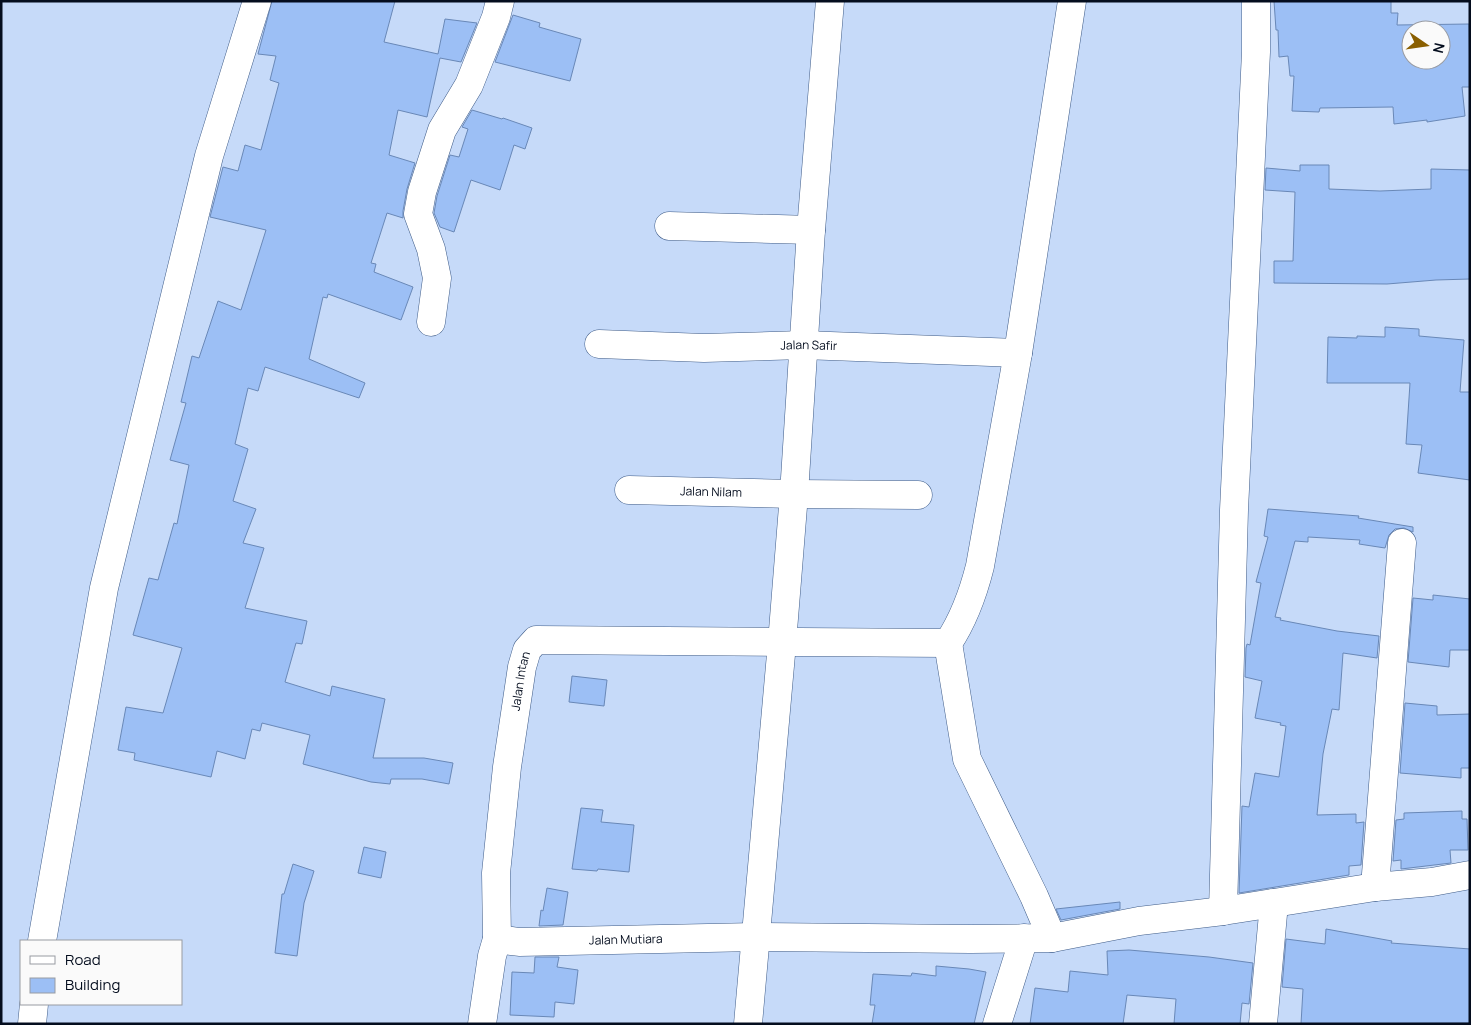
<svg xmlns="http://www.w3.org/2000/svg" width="1471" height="1025" font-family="Manrope,sans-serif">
  <rect width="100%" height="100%" fill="#c6daf9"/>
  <g fill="#9cbff5" stroke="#6988b7" fill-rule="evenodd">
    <polygon points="272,1 395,1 384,42 438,54 445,19 477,23 461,62 440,58 427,117 398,110 389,155 415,163 407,189 403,211 403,218 387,213 371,263 376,264 374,272 413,287 401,320 328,294 327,298 323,297 309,359 365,383 359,398 265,367 258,391 248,388 235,444 248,449 233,501 256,509 243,543 264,548 245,608 307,621 302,644 296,643 285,682 330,696 332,686 385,699 373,758 424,758 453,763 449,784 422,779 391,779 390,784 371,782 303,764 310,735 262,723 260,731 252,729 245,759 217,751 211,777 134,760 135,753 118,750 126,707 163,713 182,648 133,635 149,578 158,580 174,523 177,524 189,465 170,460 186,403 181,402 192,356 199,358 218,301 241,310 266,230 210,217 223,167 238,171 245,145 261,150 279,83 270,80 276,56 258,54"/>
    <path d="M1274,1H1391V13H1398L1397,25L1469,24L1470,87H1462L1465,116L1427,122V120L1394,124L1393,107L1320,108L1319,112L1292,111L1294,76H1290L1288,56L1279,57L1278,30H1276ZM1411,30H1441V60H1411Z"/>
    <polygon points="513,15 540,23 539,27 581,39 570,81 495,62"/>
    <polygon points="472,110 502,119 503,118 532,128 525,149 514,145 500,190 471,180 454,232 440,227 434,213 437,196 450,155 459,157 468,129 462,127"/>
    <polygon points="1300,165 1329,165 1329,189 1380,191 1431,189 1431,169 1470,170 1470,279 1436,280 1387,284 1274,283 1274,261 1293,261 1295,192 1265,190 1266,168 1300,171"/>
    <polygon points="1385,327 1419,329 1419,336 1464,340 1460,392 1470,392 1470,480 1418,473 1422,445 1406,444 1410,383 1327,383 1328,337 1357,338 1357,336 1385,337"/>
    <polygon points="1268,509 1359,516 1358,518 1413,527 1413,532 1404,528 1395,529 1389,535 1385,548 1359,544 1360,540 1308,537 1308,542 1295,541 1275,617 1281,618 1280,620 1337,631 1379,636 1377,658 1343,653 1339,710 1332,709 1323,754 1317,815 1356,814 1356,823 1364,822 1361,865 1349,866 1349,875 1239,893 1242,806 1249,807 1255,773 1279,777 1286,726 1280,725 1281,723 1255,718 1262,681 1245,677 1246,648 1247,644 1250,645 1261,583 1256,582 1268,537 1264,536"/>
    <polygon points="1433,595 1470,599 1470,650 1450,650 1449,667 1408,662 1413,598 1433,600"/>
    <polygon points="572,676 607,680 604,706 569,702"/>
    <polygon points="1405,703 1437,706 1437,715 1470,714 1470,768 1461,768 1461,778 1400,773"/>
    <polygon points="581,808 603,810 601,822 634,825 629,872 598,869 597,871 572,869"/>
    <polygon points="1462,811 1462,819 1467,819 1468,850 1450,850 1451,863 1401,869 1401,860 1393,861 1396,820 1404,819 1404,813"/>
    <polygon points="364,847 386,852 381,878 358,873"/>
    <polygon points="293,864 314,871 304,903 297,956 275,953 282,894 284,894"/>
    <polygon points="547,888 568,892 563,925 539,926 541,910 543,911"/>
    <polygon points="1120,902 1120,909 1061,920 1056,909"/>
    <polygon points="1326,929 1392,941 1391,943 1470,949 1470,1023 1301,1024 1303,989 1282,987 1286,939 1325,944"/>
    <polygon points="1129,950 1209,957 1253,963 1249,1004 1242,1003 1240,1024 1174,1024 1176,999 1127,995 1123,1024 1030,1024 1035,988 1068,992 1070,971 1108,975 1107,951"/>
    <polygon points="535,957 559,957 557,967 578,970 574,1004 555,1002 554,1017 510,1015 512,972 534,973"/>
    <polygon points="936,966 969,969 986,972 974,1024 872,1024 875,1005 870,1005 873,974 911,976 912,973 936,976"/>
  </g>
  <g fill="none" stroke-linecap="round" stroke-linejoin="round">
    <defs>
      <g id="minor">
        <polyline points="669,226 811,230"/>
        <polyline points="431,322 437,278 431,249 418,214 422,192 442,130 469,85 496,17 500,1"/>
        <path id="s1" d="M599,344L704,348L803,345L1018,353"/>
        <path id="s2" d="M629,490L794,494L918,495"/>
        <polyline points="948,643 967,759 1034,896 1052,938"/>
        <polyline points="1375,887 1402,543"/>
        <polyline points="1223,911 1234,510 1256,52 1256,1"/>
        <path id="s3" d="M497,939L519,942L755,937L971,939L1052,938L1139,921L1223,911L1375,887L1432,882L1470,875"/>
        <polyline points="42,941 104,588 209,156 257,1"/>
        <polyline points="32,1024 34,1004"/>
        <path id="s4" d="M482,1024L492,956L497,939L496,873L507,767L522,667L527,650L536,640L948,643C964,619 973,594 980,566L1018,353L1072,1"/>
        <polyline points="748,1024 782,643 794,494 811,230 830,1"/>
        <polyline points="997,1024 1024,938"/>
        <polyline points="1263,1024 1274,903"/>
      </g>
    </defs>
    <use href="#minor" stroke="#3f5c88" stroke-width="29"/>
    <use href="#minor" stroke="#fff" stroke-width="28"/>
  </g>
  <g text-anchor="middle" stroke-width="4" stroke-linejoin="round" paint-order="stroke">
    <g font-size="12" fill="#040d1e" stroke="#fafafa">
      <text dy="4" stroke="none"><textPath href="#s1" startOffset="210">Jalan Safir</textPath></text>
      <text dy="4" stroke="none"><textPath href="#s2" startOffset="82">Jalan Nilam</textPath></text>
      <text dy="4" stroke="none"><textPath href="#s4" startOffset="346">Jalan Intan</textPath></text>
      <text dy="4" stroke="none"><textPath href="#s3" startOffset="129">Jalan Mutiara</textPath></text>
    </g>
  </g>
  <rect width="1471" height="1025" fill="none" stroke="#040d1e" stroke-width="5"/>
  <rect x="20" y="940" width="162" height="65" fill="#fafafa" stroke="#989ba2"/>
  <rect x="30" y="956" width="25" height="8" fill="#ffffff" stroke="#989ba2"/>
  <text x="65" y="965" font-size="15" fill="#040d1e">Road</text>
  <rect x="30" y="978" width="25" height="15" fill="#9cbff5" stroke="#989ba2"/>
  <text x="65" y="990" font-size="15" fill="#040d1e">Building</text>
  <g transform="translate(1426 45) rotate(103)"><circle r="24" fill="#fafafa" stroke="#989ba2"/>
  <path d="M0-4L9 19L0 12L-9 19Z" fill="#8a5f00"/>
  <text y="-8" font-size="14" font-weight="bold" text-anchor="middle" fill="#040d1e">N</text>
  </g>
</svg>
